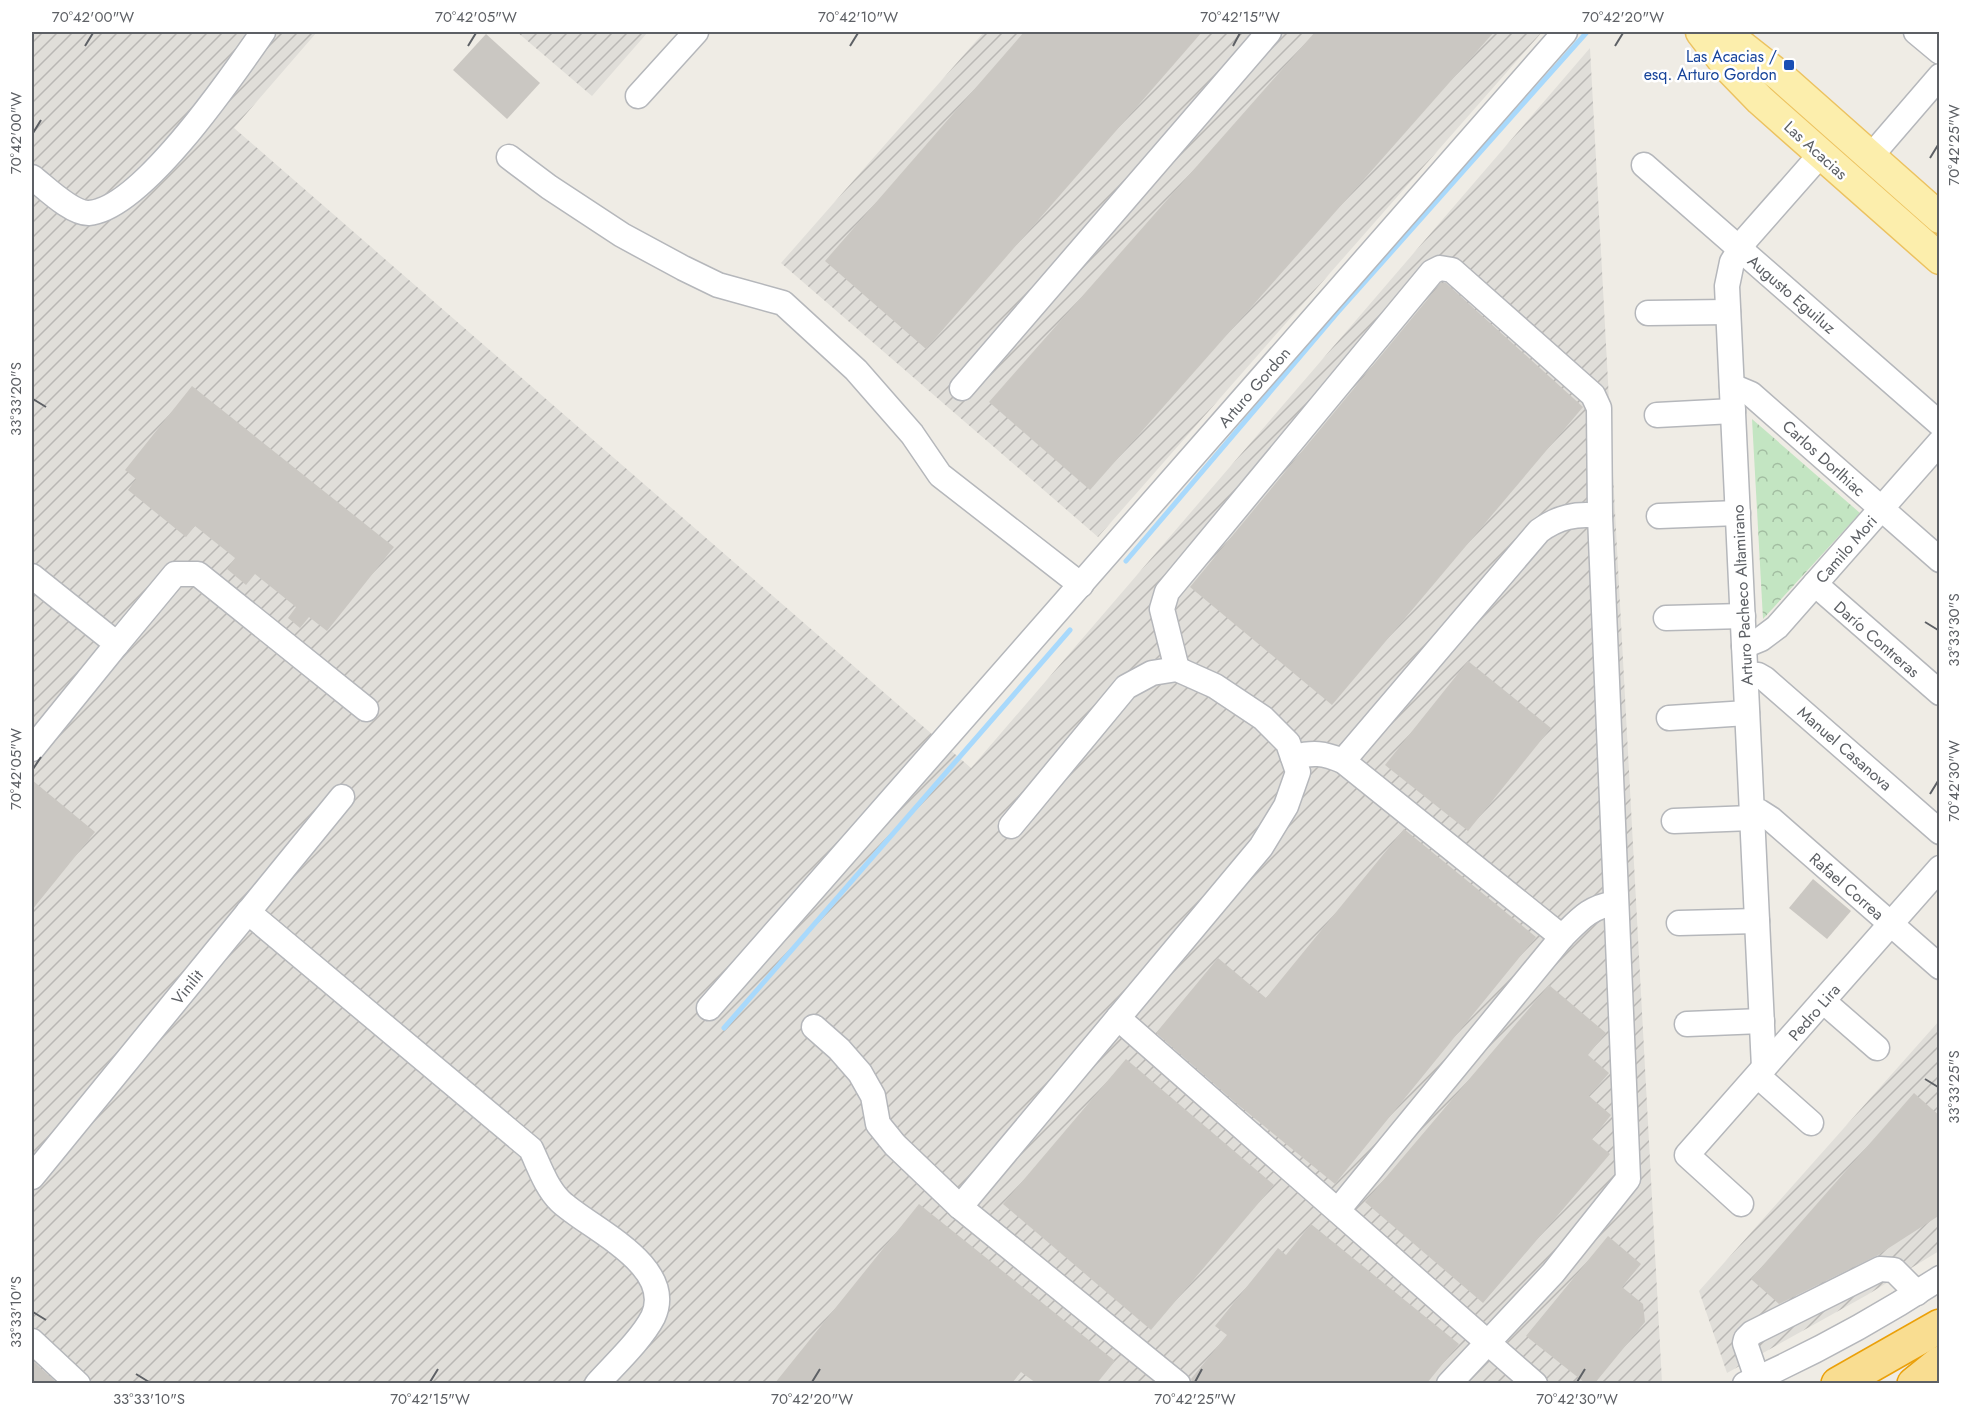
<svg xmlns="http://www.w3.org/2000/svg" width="1971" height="1415" font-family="Jost,sans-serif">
  <defs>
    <pattern id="industrial-furrows" width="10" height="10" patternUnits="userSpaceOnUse" patternTransform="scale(1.5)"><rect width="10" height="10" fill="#e0ded9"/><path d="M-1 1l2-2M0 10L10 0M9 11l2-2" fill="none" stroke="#b9b7b4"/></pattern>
    <pattern id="park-crowns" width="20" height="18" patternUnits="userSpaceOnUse" patternTransform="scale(1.5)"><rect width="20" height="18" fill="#c3e5c2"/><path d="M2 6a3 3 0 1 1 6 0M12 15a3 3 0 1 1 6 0" fill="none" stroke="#a2bda1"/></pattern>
  </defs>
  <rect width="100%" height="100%" fill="#efece5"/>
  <g fill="url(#industrial-furrows)">
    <polygon points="32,32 317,32 234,128 971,768 1590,48 1662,1383 32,1383"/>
    <polygon points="517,32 648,32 592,96"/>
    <polygon points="984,32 1542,32 1098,537 781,263"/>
    <polygon points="1939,1021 1939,1251 1867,1295 1727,1373 1699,1291"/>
  </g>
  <polygon fill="url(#park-crowns)" points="1752,419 1860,513 1763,619"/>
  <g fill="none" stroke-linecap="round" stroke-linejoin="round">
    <g stroke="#a8d9fc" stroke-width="5">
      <polyline points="1126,561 1338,312 1587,32"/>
      <polyline points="724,1028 1070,630"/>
    </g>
  </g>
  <g fill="#cac7c2">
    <polygon points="1024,32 1202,32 926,349 825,261"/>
    <polygon points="1315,32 1494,32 1090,490 989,402"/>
    <polygon points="486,34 540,83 507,119 453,70"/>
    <polygon points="1441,283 1446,283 1583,407 1332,705 1190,587"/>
    <polygon points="192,386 394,547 327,631 309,617 300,628 288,618 296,607 255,574 246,585 227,569 235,558 195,526 186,537 128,490 136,479 125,470"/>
    <polygon points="1468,661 1551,728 1468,831 1385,765"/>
    <polygon points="32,780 95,832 32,910"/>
    <polygon points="1404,829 1536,937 1335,1184 1237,1104 1156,1033 1218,958 1266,998"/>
    <polygon points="1813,879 1851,911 1827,939 1789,908"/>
    <polygon points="1549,985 1606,1033 1588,1055 1609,1073 1589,1096 1611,1115 1592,1139 1610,1154 1483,1303 1365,1202"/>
    <polygon points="1126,1059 1274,1185 1151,1330 1003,1204"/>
    <polygon points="1914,1093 1940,1116 1940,1215 1878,1255 1779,1304 1751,1279"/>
    <polygon points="919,1204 1115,1361 1097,1383 1036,1383 1021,1372 1012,1383 775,1383"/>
    <polygon points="1311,1224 1459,1344 1427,1383 1192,1383 1191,1379 1227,1335 1215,1326 1278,1248 1286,1255"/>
    <polygon points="1608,1236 1641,1264 1622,1287 1643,1304 1645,1322 1595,1383 1585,1383 1526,1336"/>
    <polygon points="32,1360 57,1383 32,1383"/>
  </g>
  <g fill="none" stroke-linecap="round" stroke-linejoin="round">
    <defs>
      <g id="minor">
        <polyline points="1916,32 1940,52"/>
        <polyline points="638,96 696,32"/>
        <polyline points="1871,156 1940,76"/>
        <polyline points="509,157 549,187 622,235 683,268 718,285 783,303 856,370 912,434 940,475 1081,585"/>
        <polyline points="1644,165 1940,424"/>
        <path d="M32,177C45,187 72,214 89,213C142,209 233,75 263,32"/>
        <polyline points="1648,313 1728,312"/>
        <polyline points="1732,386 1751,394 1940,560"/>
        <polyline points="962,388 1269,32"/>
        <polyline points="1657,415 1733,411"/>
        <polyline points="1659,516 1738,513"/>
        <polyline points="32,576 117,644 32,749"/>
        <polyline points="1815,584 1940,693"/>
        <polyline points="1666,618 1743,616"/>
        <polyline points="117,644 175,574 198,574 366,709"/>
        <polyline points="1744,646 1761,639 1777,627 1940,442"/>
        <polyline points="1177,669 1162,609 1167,592 1432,272 1440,268 1452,270 1593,395 1599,408 1600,516 1628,1179 1553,1273 1449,1384"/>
        <polyline points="1746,674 1758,675 1765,679 1940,832"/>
        <polyline points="1669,718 1747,713"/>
        <path d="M1293,757C1314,752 1323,753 1343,761L1562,937"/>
        <path d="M1343,761L1539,531C1558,517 1576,513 1600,516"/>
        <polyline points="1752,810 1760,812 1771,819 1940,967"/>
        <polyline points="1674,821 1752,818"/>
        <path d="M248,912L531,1149C539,1166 546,1187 560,1201C588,1228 677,1265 653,1317C641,1340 615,1364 597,1384"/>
        <polyline points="1679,923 1757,921"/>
        <polyline points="1823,1001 1877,1048"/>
        <polyline points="709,1008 1565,32"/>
        <polyline points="1118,1018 1535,1384"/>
        <polyline points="1687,1024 1762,1021"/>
        <polyline points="814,1027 839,1049 860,1073 873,1096 878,1124 895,1145 960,1207 1178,1384"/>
        <polyline points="1764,1068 1727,286 1732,262 1747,238 1821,154"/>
        <polyline points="1758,1076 1811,1123"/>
        <polyline points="32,1177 342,797"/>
        <polyline points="1741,1204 1687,1155 1940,868"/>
        <polyline points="960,1207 1261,847 1286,806 1298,772 1288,743 1263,718 1215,686 1177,669 1152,673 1126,687 1011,826"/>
        <path d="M1338,1210L1562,937C1580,919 1589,907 1616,903"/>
        <polyline points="32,1341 78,1384"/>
        <polyline points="1757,1378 1745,1343 1746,1339 1752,1333 1880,1269 1894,1270 1917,1293"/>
        <path d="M1745,1384C1813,1354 1877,1319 1940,1278"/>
      </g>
      <g id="major">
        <polyline points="1701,32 1728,67 1760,100 1940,259"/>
        <polyline points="1724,32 1781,77 1940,218"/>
      </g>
      <g id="highway">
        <polyline points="1838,1384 1940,1326"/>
        <polyline points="1914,1384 1940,1363"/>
      </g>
    </defs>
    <use href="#minor" stroke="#b5b7bb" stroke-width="27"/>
    <use href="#major" stroke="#ecc260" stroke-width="33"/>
    <use href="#highway" stroke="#eba009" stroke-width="36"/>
    <use href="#minor" stroke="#fff" stroke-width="24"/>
    <use href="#major" stroke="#fceeac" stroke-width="30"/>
    <use href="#highway" stroke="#f9dd91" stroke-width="33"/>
  </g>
  <path fill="none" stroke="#5d6065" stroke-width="2" d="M85,46L93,33M468,46L476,33M850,46L858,33M1233,46L1240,33M1615,46L1623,33M33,133L41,120M1930,158L1938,145M33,399L46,407M1925,622L1938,630M33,769L41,757M1930,794L1938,781M1925,1079L1938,1087M33,1312L46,1320M136,1374L149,1382M430,1382L438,1369M812,1382L820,1369M1195,1382L1202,1369M1577,1382L1585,1369"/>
  <rect fill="#1a4fb4" stroke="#fff" stroke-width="2" x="1783" y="59" width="12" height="12" rx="3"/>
  <g text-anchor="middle" stroke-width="5" stroke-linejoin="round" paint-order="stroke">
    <g font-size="16" fill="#164399" stroke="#fff" text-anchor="end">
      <text x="1777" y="62">Las Acacias /<tspan x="1777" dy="18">esq. Arturo Gordon</tspan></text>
    </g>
    <g font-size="16" fill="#5d6065" stroke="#fff">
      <text transform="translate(1816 150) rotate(42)" y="6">Las Acacias</text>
      <text transform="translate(1792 294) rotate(41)" y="6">Augusto Eguiluz</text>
      <text transform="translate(1254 387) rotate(-49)" y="6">Arturo Gordon</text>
      <text transform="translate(1824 458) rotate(42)" y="6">Carlos Dorlhiac</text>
      <text transform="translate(1846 549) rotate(-49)" y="6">Camilo Mori</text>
      <text transform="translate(1742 595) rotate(-93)" y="6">Arturo Pacheco Altamirano</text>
      <text transform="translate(1877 639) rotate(41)" y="6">Darío Contreras</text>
      <text transform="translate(1845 748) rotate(41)" y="6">Manuel Casanova</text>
      <text transform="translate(1847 886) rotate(41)" y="6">Rafael Correa</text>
      <text transform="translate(187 987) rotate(-51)" y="6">Vinilit</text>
      <text transform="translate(1814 1012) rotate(-49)" y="6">Pedro Lira</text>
    </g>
  </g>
  <rect width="1971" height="1415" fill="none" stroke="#ffffff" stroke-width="66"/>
  <rect x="33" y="33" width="1905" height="1349" fill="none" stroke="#5d6065" stroke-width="2"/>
  <g font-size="15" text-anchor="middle" fill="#5d6065">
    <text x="93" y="22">70°42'00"W</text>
    <text x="476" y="22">70°42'05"W</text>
    <text x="858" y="22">70°42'10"W</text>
    <text x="1240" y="22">70°42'15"W</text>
    <text x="1623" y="22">70°42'20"W</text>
    <text transform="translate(16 133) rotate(-90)" y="5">70°42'00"W</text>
    <text transform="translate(1954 145) rotate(-90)" y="5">70°42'25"W</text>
    <text transform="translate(16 399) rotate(-90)" y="5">33°33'20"S</text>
    <text transform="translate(1954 630) rotate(-90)" y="5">33°33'30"S</text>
    <text transform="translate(16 769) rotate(-90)" y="5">70°42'05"W</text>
    <text transform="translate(1954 781) rotate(-90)" y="5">70°42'30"W</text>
    <text transform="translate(1954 1087) rotate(-90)" y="5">33°33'25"S</text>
    <text transform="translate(16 1312) rotate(-90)" y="5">33°33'10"S</text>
    <text x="149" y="1404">33°33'10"S</text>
    <text x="430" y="1404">70°42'15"W</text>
    <text x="812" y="1404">70°42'20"W</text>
    <text x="1195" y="1404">70°42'25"W</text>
    <text x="1577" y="1404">70°42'30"W</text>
  </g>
</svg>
